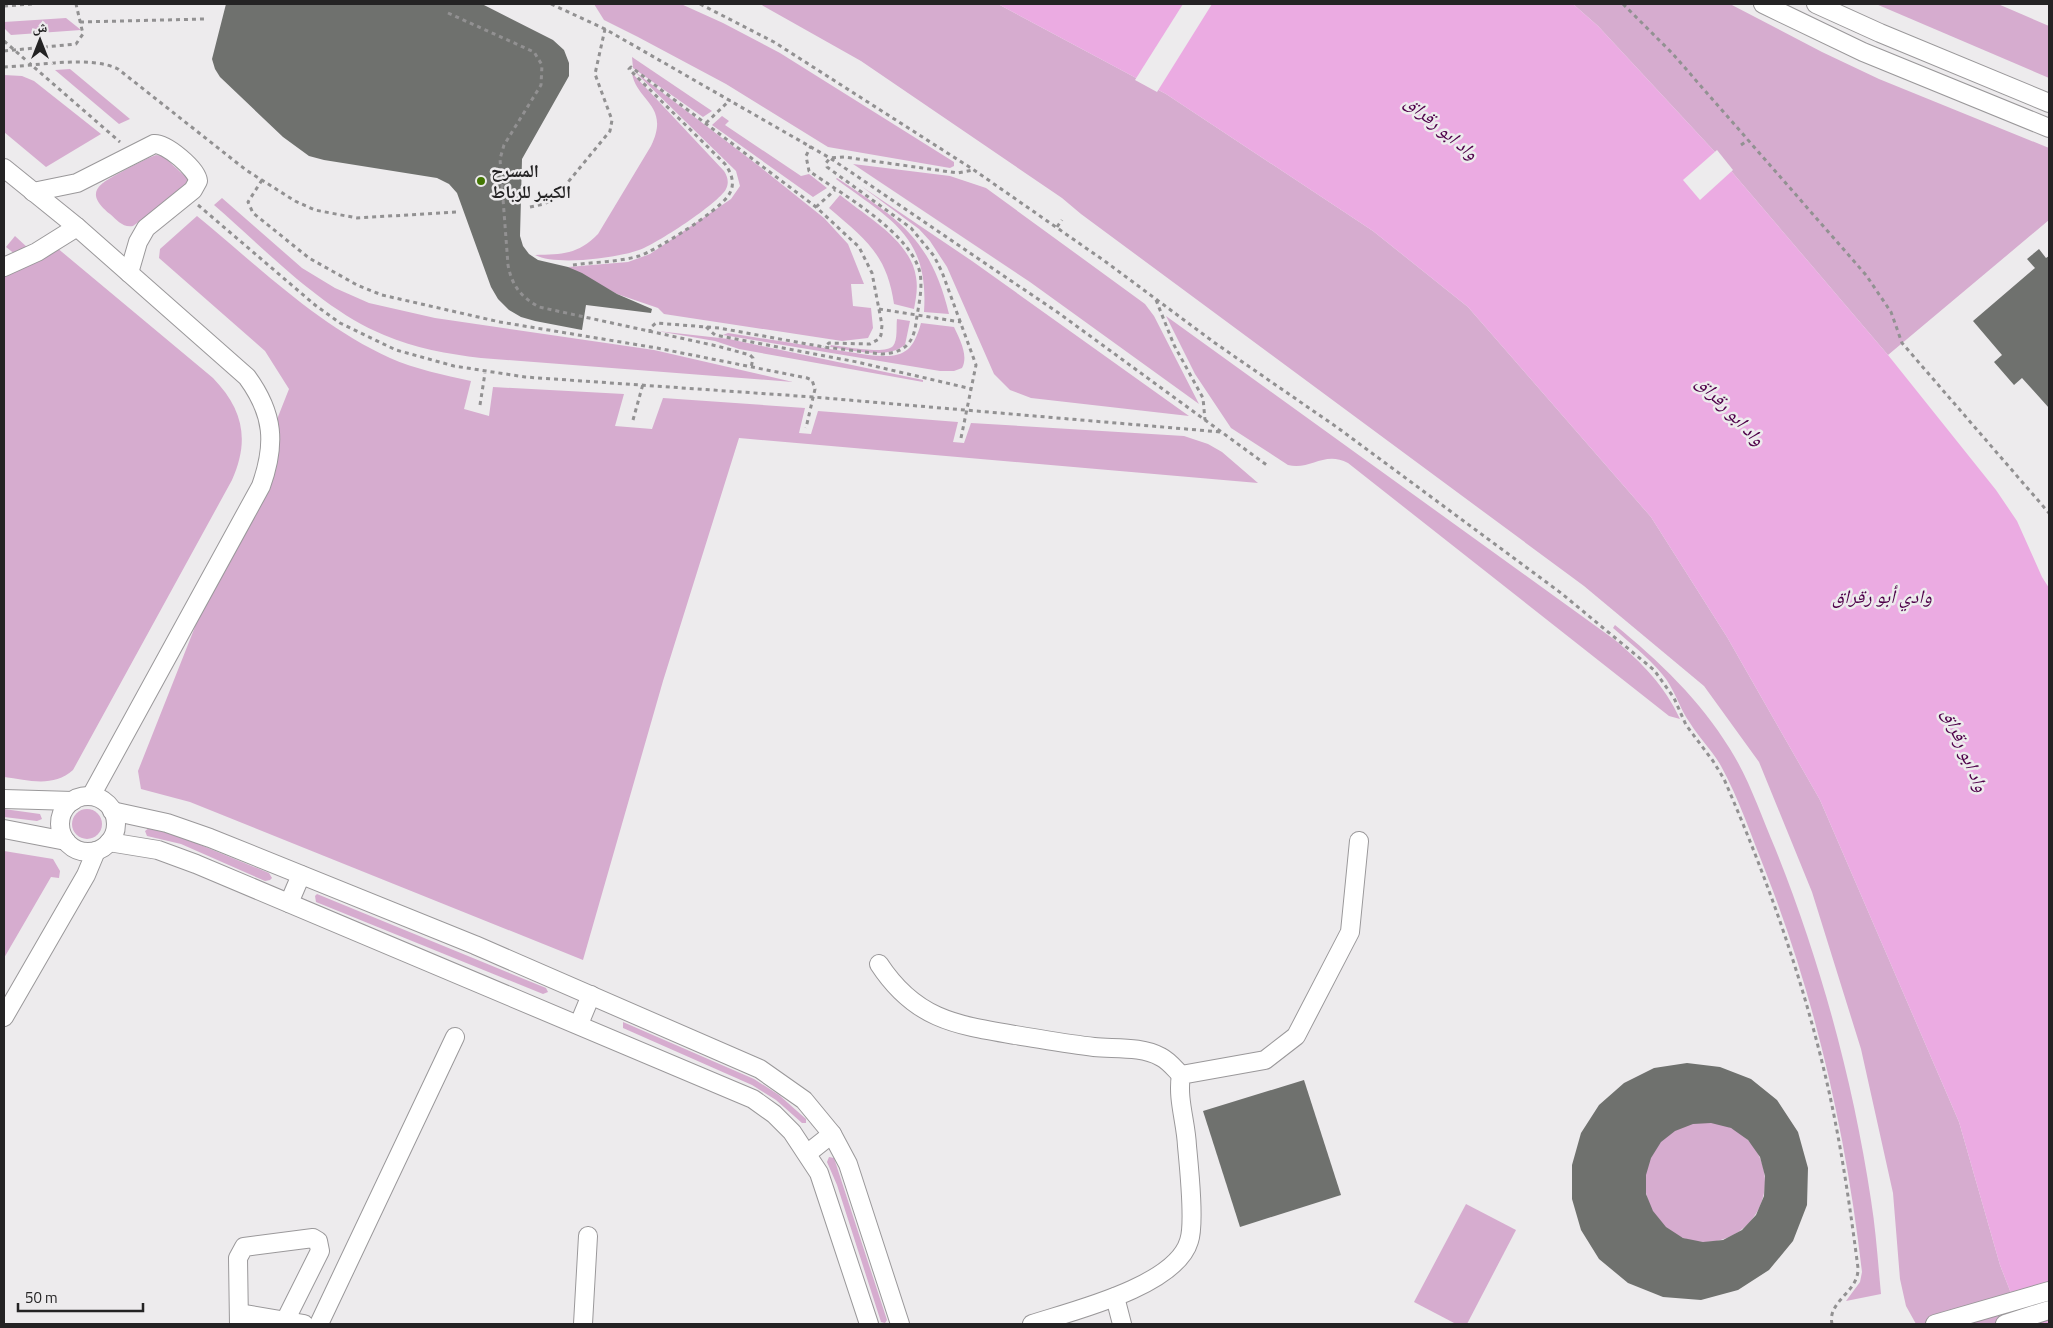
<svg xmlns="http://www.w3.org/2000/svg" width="2053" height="1328" font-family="'Titillium Web','Noto Naskh Arabic',sans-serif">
  <rect width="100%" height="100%" fill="#edebed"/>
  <g fill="#d6accf">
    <polygon points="594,4 681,4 723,23 780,53 954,162 954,166 950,168 828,147 726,84 638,37 604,20"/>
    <polygon points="760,4 998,4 1166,94 1373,231 1468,307 1651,517 1727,637 1820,800 1959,1122 2000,1265 2023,1324 1916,1324 1906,1306 1900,1279 1893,1193 1861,1049 1812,892 1759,762 1704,686 1584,586 1081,214 1062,198 861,61"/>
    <polygon points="1573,4 1730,4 1822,52 1879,79 2049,148 2049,220 1888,355 1715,152 1598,26"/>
    <polygon points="1876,4 1998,4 2049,26 2049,78"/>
    <polygon points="66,18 81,30 11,35 4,28 4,22"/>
    <polygon points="632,57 712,111 703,117 633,68"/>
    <polygon points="70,69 130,119 119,124 55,70"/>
    <polygon points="634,71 759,166 824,218 848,244 864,284 851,284 853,306 871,308 873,328 868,338 842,341 664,314 658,308 617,294 568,267 628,262 650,254 731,199 740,186 736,171"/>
    <path d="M632,73L724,171C728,177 729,183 726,189C719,203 655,245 639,250C617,258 556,266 535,255C563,254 577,255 598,234L651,146C671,105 636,101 632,73Z"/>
    <polygon points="4,75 22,76 34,81 101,134 46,167 4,132"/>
    <polygon points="722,116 729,121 725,125 801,176 809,174 827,188 813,197 712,125"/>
    <path d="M156,155L163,156L188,179L189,185L133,226C123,228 117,220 110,214C82,191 101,183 125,170C135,165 145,159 156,155Z"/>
    <polygon points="853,164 950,176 986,188 1145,304 1154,316 1199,404 1030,282"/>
    <path d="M837,178C899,219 931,239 949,314L924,312C929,236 891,220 836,179Z"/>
    <polygon points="861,186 972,261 1189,416 1031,398 1010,390 994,374 947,267 930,241 919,229"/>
    <path d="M840,195C867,217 911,241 916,277C918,288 916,298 914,309L894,304C887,254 865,239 829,208Z"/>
    <path d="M222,198L302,268L335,288L369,303L435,318L654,350L793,382L481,358C448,354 414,348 384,335C321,309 266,250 214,205Z"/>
    <path d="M197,216C258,266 317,325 390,358C415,369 444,375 471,381L464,409L489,416L493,387L624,394L615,426L652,429L663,398L805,408L799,433L811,434L818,411L958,422L953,442L964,443L971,423L1184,436L1208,444L1222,452L1258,483L739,438L663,681L583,960L190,802L141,789L138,771L289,389L265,351L159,258L160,249Z"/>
    <polygon points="15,236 28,248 16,255 6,247"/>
    <path d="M56,247L213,378C243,409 250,440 232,480L73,770C53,788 28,780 4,777V273Z"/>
    <path d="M1166,316L1615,640C1642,663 1665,686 1680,719L1669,716L1348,463C1324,450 1310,471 1288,465L1231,428L1195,374Z"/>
    <path d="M897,319L910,321L905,345C886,360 852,350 830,347L831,345C842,346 886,355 893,346C898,340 896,326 897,319Z"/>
    <path d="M921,323L954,327C959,338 969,355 962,368L954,371H940L723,335L728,333L868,355C900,358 912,356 921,323Z"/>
    <polygon points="657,331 729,339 923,380 923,382 739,349 715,341"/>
    <path d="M1615,625C1659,661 1700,700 1730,749C1749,779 1761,815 1775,848C1820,960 1853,1080 1871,1200C1876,1231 1878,1263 1881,1294L1846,1301L1860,1282L1862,1272C1846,1134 1816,1000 1765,870C1751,835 1739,799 1721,766C1712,750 1699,738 1690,723C1679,708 1675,689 1662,674C1648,657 1630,643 1613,628Z"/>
    <polygon points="4,809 40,814 42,819 37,821 4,817"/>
    <circle cx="87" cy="824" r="15"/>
    <polygon points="149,828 174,834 269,873 272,878 270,880 265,881 181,844 147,836 145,831"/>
    <polygon points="4,851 53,859 60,871 59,878 51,877 4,958"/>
    <polygon points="317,894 546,988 548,992 543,994 316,902 315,896"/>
    <polygon points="623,1022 754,1079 779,1095 806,1119 806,1123 802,1123 776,1100 752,1085 623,1028"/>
    <circle cx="1705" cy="1182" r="60"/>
    <polygon points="829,1157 834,1158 887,1320 885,1323 881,1322 837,1185 827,1162"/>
    <polygon points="1466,1204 1516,1230 1467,1324 1456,1324 1414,1302"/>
  </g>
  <polygon fill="#ebabe2" points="998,4 1573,4 1598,26 1715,152 1888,355 1996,490 2017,521 2042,577 2049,588 2049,1324 2023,1324 2000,1265 1959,1122 1820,800 1727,637 1651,517 1468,307 1373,231 1166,94"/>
  <g fill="#edebed">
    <polygon points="1183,4 1212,4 1157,92 1135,80"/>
    <polygon points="1717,150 1733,170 1700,200 1683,180"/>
  </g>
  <g fill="#6f716e" fill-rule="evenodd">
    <polygon points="226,4 482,4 553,40 564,50 569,63 569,76 522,159 520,236 523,246 529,254 538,260 568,267 582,273 617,294 652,309 651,313 586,305 582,330 535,321 521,317 509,310 498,299 491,287 457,193 449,184 437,178 324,160 309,156 283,137 220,77 215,69 212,59"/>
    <polygon points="2039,249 2046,258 2049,256 2049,408 2022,378 2014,385 1994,362 2002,355 1973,321 2035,268 2027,259"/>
    <path d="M1687,1063L1720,1067L1751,1079L1777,1100L1798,1132L1808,1168L1807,1205L1793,1241L1769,1270L1738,1290L1701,1300L1663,1297L1628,1283L1599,1259L1581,1230L1572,1199V1165L1581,1133L1599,1105L1624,1083L1654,1068ZM1711,1123L1731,1128L1748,1140L1760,1157L1765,1176L1764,1196L1756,1215L1742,1230L1723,1240L1703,1242L1683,1238L1666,1227L1653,1211L1646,1194V1175L1651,1158L1661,1142L1675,1131L1693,1124Z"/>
    <polygon points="1304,1080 1341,1195 1240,1227 1203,1111"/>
  </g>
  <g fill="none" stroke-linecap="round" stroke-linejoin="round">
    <defs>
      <g id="minor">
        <polyline points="1763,4 1863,52 2049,128"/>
        <polyline points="1816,4 1880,33 2049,103"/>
        <path d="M4,168L77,227L247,377C274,414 276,444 261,486L91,796"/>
        <path d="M33,192L77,183L154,144C166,143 197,169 198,181L193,190L146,228L138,242L129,273"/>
        <polyline points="4,267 37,252 77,227"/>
        <circle cx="88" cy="824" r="28"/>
        <polyline points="4,799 73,801"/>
        <polyline points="112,811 167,823 210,838 475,945 760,1069 804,1100 832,1134 848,1164 900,1324"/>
        <polyline points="4,829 66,841"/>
        <polyline points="109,842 158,850 196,864 753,1099 774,1114 792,1132 819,1173 869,1324"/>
        <polyline points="289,903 301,875"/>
        <path d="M879,964C915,1019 955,1025 1015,1035C1041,1039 1067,1044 1094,1047C1115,1049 1142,1046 1161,1057C1169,1061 1175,1069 1181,1075"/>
        <polyline points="4,1017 86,875 96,851"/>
        <polyline points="579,1024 591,995"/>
        <polyline points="808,1153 832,1134"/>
        <polyline points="1115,1297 1122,1324"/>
        <polyline points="239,1313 304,1324"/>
        <polyline points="239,1324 238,1258 244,1247 313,1238 318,1241 320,1251 285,1321"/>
        <polyline points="319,1324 455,1037"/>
        <polyline points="583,1324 588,1236"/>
        <path d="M1032,1324C1073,1311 1176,1286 1189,1241C1195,1224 1189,1167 1187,1146C1186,1122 1177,1099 1181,1075L1265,1060L1296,1036L1350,932L1359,841"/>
        <polyline points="1935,1324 2049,1291"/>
        <polyline points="2005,1324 2049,1310"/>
      </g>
    </defs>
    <use href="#minor" stroke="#9a989a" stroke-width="20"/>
    <g stroke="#929192" stroke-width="3" stroke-dasharray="4 4" stroke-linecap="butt">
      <polyline points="551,4 605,29 830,158 1060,314 1268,466"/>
      <path d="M700,4L774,42L974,170L1106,262L1215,343L1338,428L1561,593L1654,670L1674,698L1686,725L1713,761L1724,779C1764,871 1798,965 1822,1062C1839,1130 1849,1199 1858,1268C1859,1292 1827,1301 1832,1324"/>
      <polyline points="1623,4 1672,53 1866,275 1891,312 1902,343 2049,513"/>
      <polyline points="4,6 32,4"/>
      <path d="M448,13L534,52L542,65L541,85L504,145L500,159L508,265C512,286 521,297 539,307L717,346L750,355L753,358L751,368"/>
      <polyline points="80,22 205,19"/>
      <polyline points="4,41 120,142"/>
      <polyline points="4,51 76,44 83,34 76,4"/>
      <path d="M4,67C37,66 90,55 118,69L246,170L295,201L315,210L357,218L456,212"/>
      <polyline points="706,123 730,100"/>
      <polyline points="1741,145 1748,140"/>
      <polyline points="262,180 248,202 253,213 309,258 357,285 382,295 500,322 657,348 807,378 812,380 815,389 806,428"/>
      <polyline points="198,205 315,305 340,323 396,350 454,366 525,377 813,397 1221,432"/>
      <polyline points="530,207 544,204 555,198 610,131 612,120 595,74 605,29"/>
      <polyline points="816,207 835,190"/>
      <polyline points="1057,227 1062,220"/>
      <path d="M573,265C594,262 618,262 639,256C657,250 717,212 728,196C736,185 732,174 725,164L629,69L631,67L816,207L859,247L872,273L882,325L881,335L879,339L870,344L829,343L824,347"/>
      <polyline points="1156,300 1174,345 1203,398 1205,420"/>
      <polyline points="879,309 961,322"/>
      <polyline points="706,327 715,335 857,362 972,389"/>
      <path d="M650,333V328L656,323L719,328L824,347L881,354C903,353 913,345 916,323C918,307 923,290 920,273C911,233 842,194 809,171L806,156L811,146"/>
      <polyline points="480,405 485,373"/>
      <polyline points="633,420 643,384"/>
      <polyline points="961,438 976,365 942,272 934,256 911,228 827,167 826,163 830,158 844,157 958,173 973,170"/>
    </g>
    <use href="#minor" stroke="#fff" stroke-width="18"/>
  </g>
  <circle fill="#437703" stroke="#edebed" stroke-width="2" cx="481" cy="181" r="5"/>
  <g text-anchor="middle" stroke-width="5" stroke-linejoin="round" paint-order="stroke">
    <g font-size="18" font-weight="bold" fill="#242324" stroke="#edebed" text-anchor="start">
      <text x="491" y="177">المسرح<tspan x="491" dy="21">الكبير للرباط</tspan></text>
    </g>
    <g font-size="19" font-style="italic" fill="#4e0049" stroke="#edebed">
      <text transform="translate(1442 127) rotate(40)" y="7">واد ابو رقراق</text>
      <text transform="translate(1731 410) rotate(46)" y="7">واد ابو رقراق</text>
      <text x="1882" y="603">وادي أبو رقراق</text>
      <text transform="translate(1966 750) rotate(67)" y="7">واد ابو رقراق</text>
    </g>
  </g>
  <rect width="2053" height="1328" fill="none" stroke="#242324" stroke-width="10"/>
  <g transform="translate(40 40)" stroke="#edebed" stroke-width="4" paint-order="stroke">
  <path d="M0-4L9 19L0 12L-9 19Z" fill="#242324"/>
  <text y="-8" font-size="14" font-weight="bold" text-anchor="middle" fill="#242324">ش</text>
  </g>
  <path d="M18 1303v8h125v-8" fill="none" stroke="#242324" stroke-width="2.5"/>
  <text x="25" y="1303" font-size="15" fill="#242324" stroke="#edebed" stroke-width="4" paint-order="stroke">50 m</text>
</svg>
